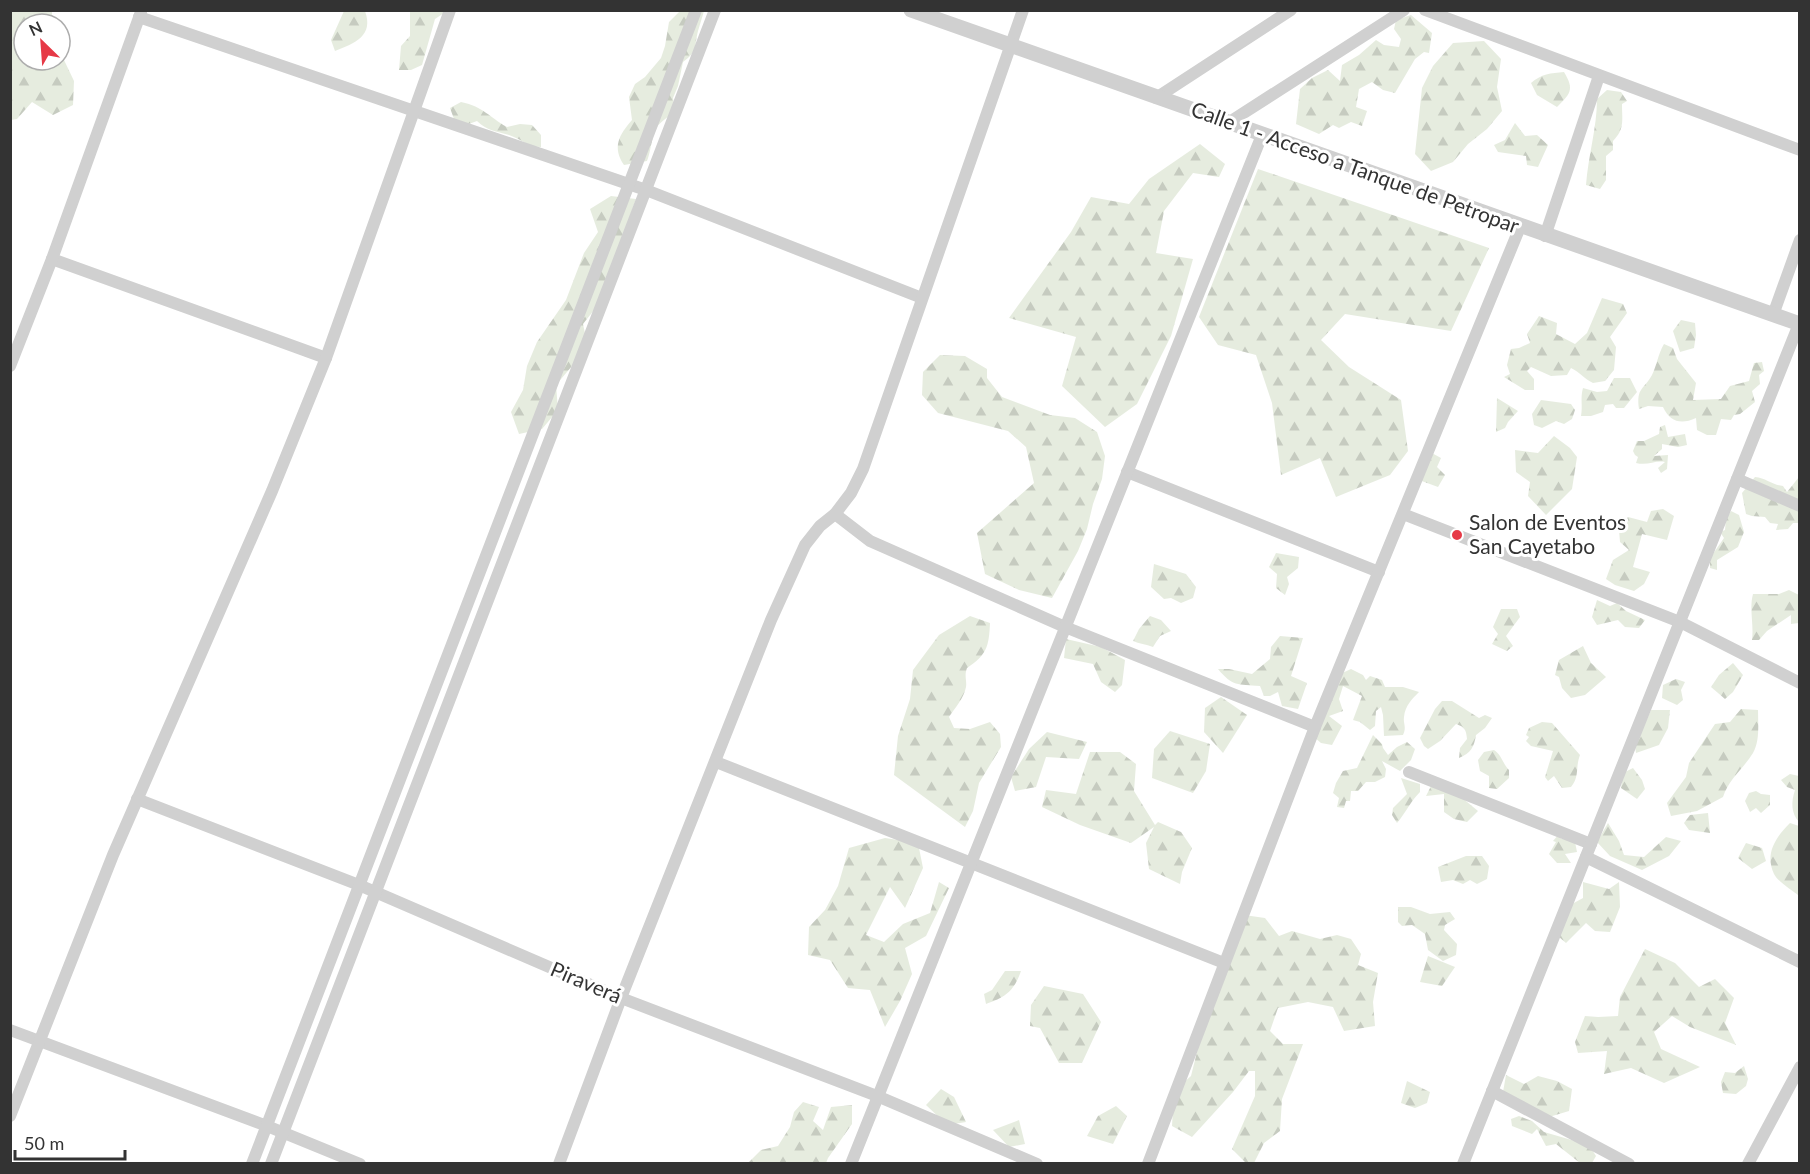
<svg xmlns="http://www.w3.org/2000/svg" width="1810" height="1174" font-family="Lato,sans-serif">
  <defs>
    <pattern id="forest-firs" width="22" height="20" patternUnits="userSpaceOnUse" patternTransform="scale(1.5)"><rect width="22" height="20" fill="#e6ecdf"/><path d="M5 1l3.5 6h-7zM16 11l3.5 6h-7z" fill="#c6cbc0"/></pattern>
  </defs>
  <rect width="100%" height="100%" fill="#fff"/>
  <g fill="url(#forest-firs)">
    <polygon points="11,10 52,11 52,15 56,24 24,24 24,60 60,60 60,33 64,60 74,81 73,105 53,115 32,102 17,119 11,120"/>
    <path d="M344,11H365C374,36 355,43 335,51L331,40Z"/>
    <polygon points="410,11 447,11 435,19 422,65 411,70 399,70 401,46 410,36"/>
    <path d="M680,11H704C702,18 700,24 698,31C694,47 698,51 683,62L678,86L673,98L675,110C669,117 660,122 657,127C652,133 651,152 647,161L624,165C612,147 619,135 632,120L629,97L635,84L645,77L661,58L665,46L669,22Z"/>
    <polygon points="1411,15 1432,33 1429,53 1424,52 1415,59 1395,93 1383,90 1372,82 1359,89 1356,107 1367,111 1362,126 1351,122 1339,128 1333,125 1319,134 1296,124 1300,89 1312,78 1328,70 1340,81 1342,65 1359,55 1376,40 1384,45 1399,47 1401,39 1394,29 1396,20"/>
    <polygon points="1484,41 1501,59 1497,87 1502,111 1487,129 1468,144 1453,162 1431,171 1415,154 1422,88 1433,66 1453,43"/>
    <path d="M1564,72C1575,90 1570,94 1557,107L1537,95L1531,83C1541,74 1551,73 1564,72Z"/>
    <path d="M1607,90L1621,92L1627,101L1622,104C1622,120 1625,129 1613,141V150L1606,156V180L1600,189L1586,185C1588,156 1597,128 1597,99Z"/>
    <path d="M461,102C484,107 489,117 507,127L520,124L532,125L541,135V147C528,147 521,139 509,135C496,131 487,131 477,121L466,125L454,119L450,108Z"/>
    <polygon points="1515,123 1525,136 1537,135 1548,145 1538,167 1527,165 1526,156 1498,152 1494,145 1505,140"/>
    <polygon points="1200,144 1225,164 1219,177 1193,173 1164,211 1156,253 1193,259 1171,336 1137,404 1105,427 1062,386 1076,337 1009,318 1071,232 1091,197 1129,204 1149,179"/>
    <polygon points="1258,169 1489,248 1451,331 1345,314 1321,340 1349,367 1401,400 1408,451 1390,475 1336,497 1320,458 1281,475 1272,403 1256,355 1218,345 1199,317"/>
    <polygon points="611,196 636,199 598,305 583,324 588,347 556,385 558,410 542,429 519,434 511,412 523,390 527,366 537,342 566,300 584,253 598,232 590,209"/>
    <path d="M1602,298L1623,304L1627,313L1610,337L1616,347L1614,370L1605,381L1593,383C1584,379 1580,372 1571,368L1567,375L1551,376L1531,367L1527,371L1534,379V390H1525L1504,377L1510,374L1507,365L1511,349L1519,348L1530,343L1527,334L1539,316L1557,323L1556,334L1575,344L1587,333Z"/>
    <polygon points="1681,320 1695,323 1696,335 1694,348 1680,352 1673,331"/>
    <path d="M1664,344L1673,348L1677,359L1696,383L1693,400L1721,399L1730,386L1749,381L1754,363L1762,362L1764,371L1759,375L1760,384L1752,391L1755,402L1740,414L1734,415L1731,420L1721,419L1716,435H1707L1697,430L1696,418C1681,425 1670,422 1663,407L1648,406L1639,409C1636,387 1644,390 1652,375C1657,365 1658,354 1664,344Z"/>
    <polygon points="940,355 965,356 987,369 987,378 1002,397 1050,415 1075,418 1097,432 1105,456 1102,479 1093,504 1087,529 1078,551 1052,598 1019,590 985,574 977,533 1034,483 1026,447 1008,431 938,413 922,395 923,372"/>
    <path d="M1614,378H1630L1637,392L1624,408H1616L1613,404L1605,405L1603,412L1591,416H1581C1583,406 1580,398 1583,388L1597,392L1607,391Z"/>
    <polygon points="1497,398 1518,411 1508,422 1505,428 1496,432"/>
    <polygon points="1541,400 1571,404 1575,410 1572,419 1564,424 1556,421 1542,428 1534,425 1532,414"/>
    <path d="M1665,425L1668,437L1685,434L1687,445L1678,447L1662,444V449L1654,456L1668,455L1667,469L1661,473L1658,468L1665,462C1655,460 1648,466 1636,463L1638,457L1635,455L1633,451L1637,441H1644L1659,434L1660,427Z"/>
    <polygon points="1554,436 1570,448 1577,457 1572,489 1546,515 1528,496 1530,482 1516,472 1515,450 1538,453"/>
    <polygon points="1430,452 1441,458 1437,467 1445,475 1438,487 1419,480"/>
    <path d="M1755,477C1766,478 1772,485 1783,486L1787,492L1799,477V523H1793L1788,529L1776,530L1778,524L1770,523L1765,517L1752,516L1746,514L1742,493Z"/>
    <polygon points="1663,509 1674,516 1667,540 1642,534 1633,567 1650,572 1644,584 1634,591 1615,585 1606,579 1613,560 1629,550 1620,542 1619,530 1628,517 1647,522 1651,511"/>
    <polygon points="1731,511 1739,515 1744,532 1738,547 1717,560 1717,570 1710,568 1710,558 1724,538 1720,532 1725,530 1726,518"/>
    <polygon points="1276,553 1299,557 1298,568 1287,577 1289,584 1285,595 1276,588 1277,574 1269,567"/>
    <polygon points="1154,564 1186,574 1196,587 1193,598 1181,603 1171,598 1164,599 1151,587"/>
    <path d="M1789,590L1799,595V623L1791,624V615L1767,631L1759,640H1752C1754,624 1749,609 1753,594H1779Z"/>
    <polygon points="1597,600 1610,606 1617,603 1626,611 1645,620 1639,628 1625,627 1618,620 1597,625 1592,617"/>
    <polygon points="1501,609 1517,609 1520,617 1506,636 1513,646 1507,651 1492,644 1498,634 1493,627"/>
    <path d="M970,616L990,623C989,646 987,655 967,668C964,676 967,680 966,687C964,698 955,708 949,717L954,728L970,729L990,722L1000,734L1001,747L979,783L973,811L965,827L894,775L898,736L910,699L913,670L939,635Z"/>
    <path d="M1150,616L1161,620L1171,631L1160,636L1153,647C1146,644 1139,644 1133,641L1139,629Z"/>
    <path d="M1280,636L1303,638L1291,676L1307,683L1298,709L1282,706L1278,692L1270,696H1264L1260,686C1237,684 1233,687 1218,669H1229L1252,674L1270,659L1271,647Z"/>
    <polygon points="1066,639 1101,647 1125,660 1122,685 1115,692 1101,682 1093,664 1064,658"/>
    <polygon points="1583,646 1591,663 1606,677 1585,695 1571,698 1562,688 1559,677 1555,675 1559,660"/>
    <polygon points="1733,663 1743,675 1733,692 1725,699 1711,687 1719,675"/>
    <path d="M1351,669L1363,675L1366,680L1370,676L1382,680L1385,687H1403L1419,692C1412,699 1405,706 1404,717C1403,724 1407,727 1403,735L1384,736L1383,715L1381,707L1376,711L1375,726L1370,730L1360,722L1353,720L1362,696L1343,686L1339,699L1343,711L1329,716L1342,726L1332,745L1321,743L1314,737L1338,675Z"/>
    <polygon points="1676,679 1685,682 1681,690 1683,700 1677,705 1662,698 1663,685"/>
    <polygon points="1221,697 1247,715 1223,753 1204,732 1205,708"/>
    <path d="M1442,701H1452L1479,718L1485,715L1492,718L1485,728L1476,735C1474,747 1471,753 1459,758L1460,748L1467,739C1466,730 1465,727 1456,724L1440,741L1428,749L1424,746L1420,738L1435,709Z"/>
    <path d="M1741,709L1758,710C1758,724 1760,741 1753,753C1743,769 1729,779 1723,797L1697,811L1671,816L1667,803L1686,777L1689,763L1715,724L1730,722Z"/>
    <polygon points="1651,710 1670,710 1668,728 1659,745 1636,753 1635,746"/>
    <path d="M1542,722L1552,723L1580,755C1575,768 1580,776 1571,787L1562,788L1554,776L1548,781L1545,777L1553,751L1531,746L1526,741L1529,737L1526,735L1529,728Z"/>
    <polygon points="1170,731 1210,744 1206,771 1193,793 1152,778 1154,749"/>
    <polygon points="1047,732 1087,742 1079,759 1046,757 1036,787 1015,791 1011,777 1029,749"/>
    <polygon points="1373,735 1382,744 1383,748 1388,755 1397,747 1407,742 1415,749 1411,760 1400,771 1382,761 1386,769 1385,777 1375,782 1366,782 1358,791 1351,791 1350,801 1346,801 1344,808 1337,807 1339,798 1333,793 1336,783 1343,771 1357,768"/>
    <path d="M1494,750C1501,754 1503,764 1509,770V778L1497,789L1489,788V776L1480,771L1478,760L1484,752Z"/>
    <polygon points="1090,752 1120,752 1136,764 1134,791 1155,825 1158,822 1181,832 1192,848 1182,872 1180,884 1149,869 1146,843 1154,827 1131,843 1080,825 1042,807 1046,790 1076,794"/>
    <polygon points="1633,768 1642,780 1645,789 1637,799 1621,788 1623,773"/>
    <path d="M1790,774L1799,776V822C1791,813 1791,802 1795,790L1787,787L1781,780Z"/>
    <path d="M1401,778L1420,784V792C1411,801 1406,812 1397,823L1392,815L1393,808L1407,794Z"/>
    <polygon points="1431,786 1461,797 1478,811 1467,822 1454,819 1444,812 1444,794 1426,796"/>
    <polygon points="1756,791 1761,794 1770,795 1770,805 1761,813 1756,808 1750,812 1745,801 1749,793"/>
    <polygon points="1708,813 1710,833 1689,830 1684,823 1690,815"/>
    <polygon points="1608,823 1619,841 1624,855 1644,857 1666,837 1681,841 1669,856 1642,870 1610,856 1597,842"/>
    <path d="M1790,823L1799,826V896C1792,890 1778,882 1774,874C1764,853 1777,836 1790,823Z"/>
    <polygon points="1559,834 1561,839 1574,837 1577,852 1565,854 1571,863 1557,863 1549,854 1556,842 1553,841"/>
    <polygon points="885,838 918,843 923,868 905,908 890,887 866,935 884,942 903,924 930,913 939,882 949,888 926,936 905,948 912,974 900,1001 885,1027 870,990 848,988 830,960 808,955 809,927 825,910 838,886 849,848"/>
    <polygon points="1746,843 1762,848 1766,861 1752,869 1738,858"/>
    <polygon points="1466,856 1482,856 1489,866 1487,879 1477,884 1470,880 1463,884 1453,880 1441,882 1438,867"/>
    <polygon points="1583,882 1609,889 1619,882 1620,907 1610,932 1595,931 1586,923 1566,943 1559,937 1572,904 1583,898"/>
    <polygon points="1398,907 1411,907 1430,914 1450,912 1455,919 1445,925 1444,930 1457,944 1456,955 1443,961 1428,950 1425,934 1412,925 1402,926 1398,922"/>
    <polygon points="1244,915 1265,918 1279,936 1292,931 1320,939 1337,935 1351,939 1361,954 1358,965 1378,973 1373,1002 1375,1026 1344,1031 1333,1007 1308,1002 1278,1008 1270,1031 1283,1044 1303,1044 1282,1099 1280,1131 1264,1143 1254,1163 1246,1163 1232,1149 1255,1096 1255,1071 1249,1071 1233,1092 1192,1137 1172,1126 1174,1091 1191,1076 1208,1008"/>
    <polygon points="1645,949 1675,963 1699,987 1715,979 1734,998 1725,1023 1736,1045 1690,1027 1672,1016 1654,1032 1661,1049 1700,1067 1664,1083 1631,1068 1604,1074 1607,1051 1578,1053 1575,1042 1585,1016 1598,1017 1618,1016 1620,997"/>
    <polygon points="1428,956 1455,967 1442,986 1420,982"/>
    <path d="M1005,971H1021C1014,991 1006,997 986,1004L984,994L992,990Z"/>
    <polygon points="1044,986 1083,994 1101,1022 1082,1063 1059,1063 1040,1028 1030,1026 1031,1005"/>
    <polygon points="1744,1066 1748,1079 1746,1086 1736,1094 1723,1093 1721,1082 1725,1072 1735,1073"/>
    <polygon points="1506,1075 1524,1084 1538,1076 1557,1081 1572,1089 1569,1111 1549,1117 1503,1092"/>
    <polygon points="1407,1081 1430,1092 1427,1103 1415,1108 1401,1103"/>
    <polygon points="941,1089 954,1097 966,1122 947,1125 926,1105"/>
    <polygon points="803,1102 819,1107 813,1121 823,1130 831,1107 852,1105 852,1124 828,1158 826,1163 748,1163 761,1150 778,1146 790,1127 794,1112"/>
    <polygon points="1116,1106 1127,1116 1113,1144 1087,1136 1098,1116"/>
    <polygon points="1519,1116 1532,1121 1544,1132 1589,1145 1596,1156 1592,1163 1580,1163 1556,1144 1546,1146 1537,1129 1532,1134 1512,1126 1511,1119"/>
    <polygon points="1019,1120 1025,1144 1009,1147 993,1130"/>
  </g>
  <g fill="none" stroke-linecap="round" stroke-linejoin="round">
    <g stroke="#d0d0d0" stroke-width="12">
      <polyline points="1425,10 1800,150"/>
      <polyline points="139,17 646,190 922,298"/>
      <polyline points="1156,98 1291,10"/>
      <polyline points="1228,123 1404,10"/>
      <polyline points="1545,236 1599,76"/>
      <polyline points="52,259 326,358"/>
      <polyline points="1773,315 1800,240"/>
      <polyline points="10,366 52,259 141,12"/>
      <polyline points="1127,472 1379,572"/>
      <polyline points="1737,479 1800,506"/>
      <polyline points="835,514 870,541 1065,627 1315,727"/>
      <polyline points="1403,514 1680,622 1800,683"/>
      <polyline points="716,762 1224,963"/>
      <polyline points="1409,772 1591,844"/>
      <polyline points="137,799 359,885 621,998 877,1096 1037,1164"/>
      <polyline points="1586,857 1800,962"/>
      <polyline points="10,1030 267,1126 360,1164"/>
      <polyline points="1492,1091 1629,1164"/>
      <polyline points="10,1116 113,855 272,491 326,358 450,10"/>
      <polyline points="252,1164 696,10"/>
      <polyline points="271,1164 715,10"/>
      <polyline points="559,1164 621,998 771,620 805,545 820,526 835,514 851,493 863,469 1023,10"/>
      <polyline points="851,1164 1262,135"/>
      <polyline points="1148,1164 1315,727 1520,227"/>
      <polyline points="1463,1164 1799,324"/>
      <polyline points="1748,1164 1800,1067"/>
    </g>
    <polyline stroke="#d0d0d0" stroke-width="15" points="911,10 1800,324"/>
  </g>
  <circle fill="#e63946" stroke="#fff" stroke-width="2" cx="1457" cy="535" r="6"/>
  <g text-anchor="middle" stroke-width="6" stroke-linejoin="round" paint-order="stroke">
    <g font-size="21" fill="#333" stroke="#fff">
      <text transform="translate(1355 168) rotate(20)" y="7">Calle 1 - Acceso a Tanque de Petropar</text>
      <text transform="translate(586 983) rotate(23)" y="7">Piraverá</text>
    </g>
    <g font-size="21" fill="#333" stroke="#fff" text-anchor="start">
      <text x="1469" y="530">Salon de Eventos<tspan x="1469" dy="24">San Cayetabo</tspan></text>
    </g>
  </g>
  <rect width="1810" height="1174" fill="none" stroke="#333333" stroke-width="24"/>
  <g transform="translate(42 42) rotate(335)"><circle r="28" fill="#ffffff" stroke="#adadad" stroke-width="1.5"/>
  <path d="M0-4.5L10 22L0 15L-10 22Z" fill="#e63946"/>
  <text y="-9" font-size="16" font-weight="bold" text-anchor="middle" fill="#333333">N</text>
  </g>
  <path d="M15 1150v9h110v-9" fill="none" stroke="#333333" stroke-width="3"/>
  <text x="24" y="1150" font-size="18" fill="#333333" stroke="#ffffff" stroke-width="4.5" paint-order="stroke">50 m</text>
</svg>
